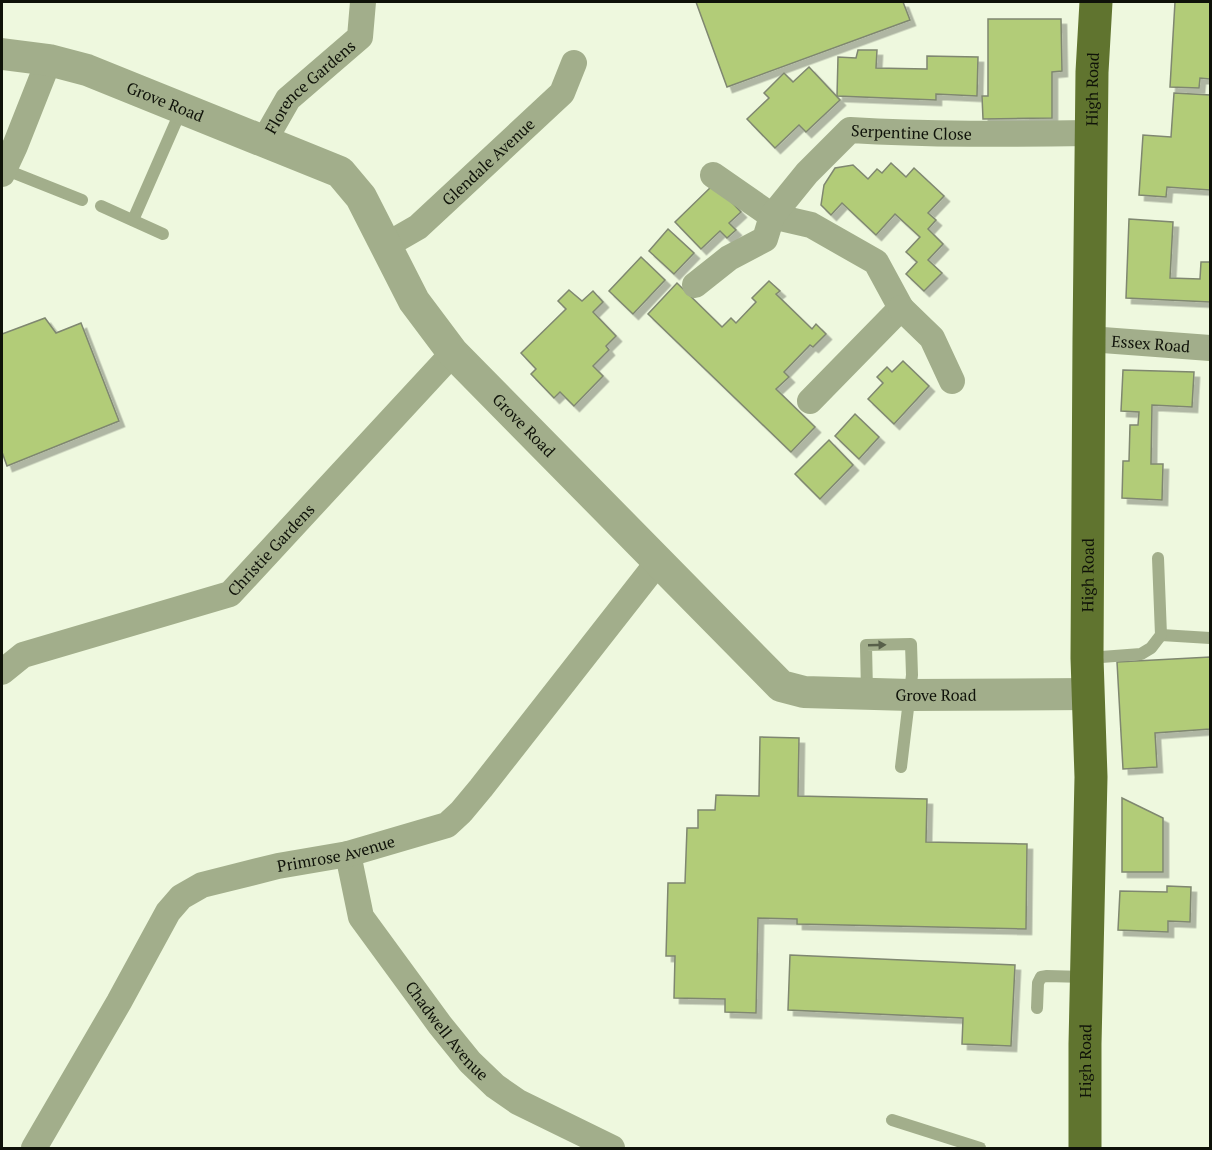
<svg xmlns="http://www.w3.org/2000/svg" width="1212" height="1150" font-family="'PT Serif',serif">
  <defs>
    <filter id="shadow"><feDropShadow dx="5.5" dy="5.5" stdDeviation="0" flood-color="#0004"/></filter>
  </defs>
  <rect width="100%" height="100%" fill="#eef8de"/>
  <g fill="#b2cc78" stroke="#7f8770" stroke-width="1.5" filter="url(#shadow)">
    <polygon points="696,2 903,2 910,20 727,87"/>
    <polygon points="1175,2 1210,2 1210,79 1200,78 1199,88 1170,87"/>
    <polygon points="988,19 1061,19 1062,71 1052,72 1052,118 983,119 982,96 988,96"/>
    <polygon points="858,50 877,50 876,68 927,69 927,56 978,57 977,96 936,94 936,100 837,96 838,57 856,58"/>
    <polygon points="809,67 840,100 806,132 799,125 775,148 747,119 769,98 764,93 784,73 793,82"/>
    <polygon points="1174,93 1210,95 1210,190 1167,187 1166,197 1139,195 1143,135 1171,137"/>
    <polygon points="891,163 906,177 914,168 944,196 928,213 936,220 928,229 943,244 928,260 942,273 924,291 906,274 917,262 906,252 920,237 895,214 876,235 842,203 831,215 821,205 824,185 835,168 853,165 868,179 877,169 882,173"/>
    <polygon points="714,184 741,212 729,223 736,230 727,238 720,231 701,249 675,222"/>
    <polygon points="1129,219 1173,222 1170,278 1200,279 1201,262 1210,262 1210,302 1126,298"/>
    <polygon points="668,229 694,253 674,274 649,251"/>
    <polygon points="641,257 665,280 633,314 609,291"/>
    <polygon points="769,281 780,291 776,294 812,329 816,324 826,334 813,347 810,345 784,372 789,377 776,389 815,427 791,452 648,314 677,283 722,327 731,318 736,323 756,302 752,298"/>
    <polygon points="569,290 582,301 593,291 603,302 593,312 616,336 606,346 609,350 593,366 603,376 574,406 560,392 554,398 531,374 536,369 521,353 566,309 558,301"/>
    <polygon points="45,318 56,333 81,323 119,421 7,466 2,452 2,334"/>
    <polygon points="903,361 929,386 894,424 868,399 883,383 877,377 887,367 892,372"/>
    <polygon points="1123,370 1194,372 1192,407 1152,405 1151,464 1163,464 1162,500 1122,498 1123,461 1129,461 1130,425 1138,425 1139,412 1121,411"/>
    <polygon points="855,414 879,437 859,459 835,436"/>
    <polygon points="829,440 853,465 820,499 795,474"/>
    <polygon points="1210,657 1210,729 1155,733 1157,767 1123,769 1117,662"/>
    <polygon points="760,737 799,738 798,796 927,799 926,842 1027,844 1026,929 797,924 797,919 758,918 756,1013 725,1012 725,999 674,998 675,956 666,956 668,883 685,883 687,828 698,828 698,810 715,810 716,795 759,796"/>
    <polygon points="1122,798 1163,818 1163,872 1122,872"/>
    <polygon points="1167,886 1191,887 1190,922 1168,921 1168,932 1118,930 1120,891 1167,892"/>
    <polygon points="790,955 1015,965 1011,1046 962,1044 963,1018 788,1010"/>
  </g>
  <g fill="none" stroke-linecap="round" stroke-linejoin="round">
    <g stroke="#a2ae8b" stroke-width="12">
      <polyline points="4,169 82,200"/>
      <polyline points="101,206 163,234"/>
      <polyline points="133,220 182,108"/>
      <polyline points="1161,635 1210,638"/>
      <polyline points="1088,658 1141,654 1151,648 1161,635 1158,558"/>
      <polyline points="867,692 866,645 911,644 912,675 901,767"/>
      <polyline points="1037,1008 1038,983 1041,977 1047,976 1085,977"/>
      <polyline points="892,1120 980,1148"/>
    </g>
    <g stroke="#a2ae8b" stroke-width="26">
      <path id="s1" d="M264,141L288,99L360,37L363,2"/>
      <polyline points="2,174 15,146 49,60"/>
      <polyline points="713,175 772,216 811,225 876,262 901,308 810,401"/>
      <path id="s2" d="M385,246L418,227L562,93L574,63"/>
      <path id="s3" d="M695,285L729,258L765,239L772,216L807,173L850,130C930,135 1011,134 1091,133"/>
      <polyline points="901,308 932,338 952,381"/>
      <path id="s4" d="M1089,339L1210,348"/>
      <path id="s5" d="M2,672L23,655L230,594L453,353"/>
      <path id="s6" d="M348,854L361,917L440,1025L470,1062L495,1086L518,1102L612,1148"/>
      <path id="s7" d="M34,1148L119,1002L168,912L181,897L202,885L278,866L348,854L447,825L461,812L481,788L658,562"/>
    </g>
    <path stroke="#a2ae8b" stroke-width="32" id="s8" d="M2,54L49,60L87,70L340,172L361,197L414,301L453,353L781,686L804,692L910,695L1088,694"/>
    <path stroke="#60742f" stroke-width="33" id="s9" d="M1085,1148V1044L1091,777L1087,658L1089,339L1092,72L1096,2"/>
  </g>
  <defs><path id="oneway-solid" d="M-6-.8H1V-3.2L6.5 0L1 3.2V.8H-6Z" transform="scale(1.5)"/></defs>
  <use fill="#58604a" href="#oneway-solid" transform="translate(877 645) rotate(-2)"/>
  <g text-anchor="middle" stroke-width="4.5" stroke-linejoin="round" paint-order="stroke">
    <g font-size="16" fill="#0f1209" stroke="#fff">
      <text dy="6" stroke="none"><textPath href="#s1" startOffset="72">Florence Gardens</textPath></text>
      <text dy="6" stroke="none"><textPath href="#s9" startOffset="1059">High Road</textPath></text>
      <text dy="6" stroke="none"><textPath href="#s8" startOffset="171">Grove Road</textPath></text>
      <text dy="6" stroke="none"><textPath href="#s3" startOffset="286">Serpentine Close</textPath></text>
      <text dy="6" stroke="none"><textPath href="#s2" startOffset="134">Glendale Avenue</textPath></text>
      <text dy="6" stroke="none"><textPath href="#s4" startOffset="62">Essex Road</textPath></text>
      <text dy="6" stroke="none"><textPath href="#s8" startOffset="675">Grove Road</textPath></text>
      <text dy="6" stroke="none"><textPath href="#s5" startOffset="303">Christie Gardens</textPath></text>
      <text dy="6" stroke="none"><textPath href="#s9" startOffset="573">High Road</textPath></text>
      <text dy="6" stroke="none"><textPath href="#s8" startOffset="1197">Grove Road</textPath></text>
      <text dy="6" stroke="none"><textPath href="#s7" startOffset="453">Primrose Avenue</textPath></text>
      <text dy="6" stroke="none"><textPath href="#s6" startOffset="207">Chadwell Avenue</textPath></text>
      <text dy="6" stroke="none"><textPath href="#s9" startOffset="87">High Road</textPath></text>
    </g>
  </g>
  <rect width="1212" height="1150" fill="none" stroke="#0f1209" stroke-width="6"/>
</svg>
